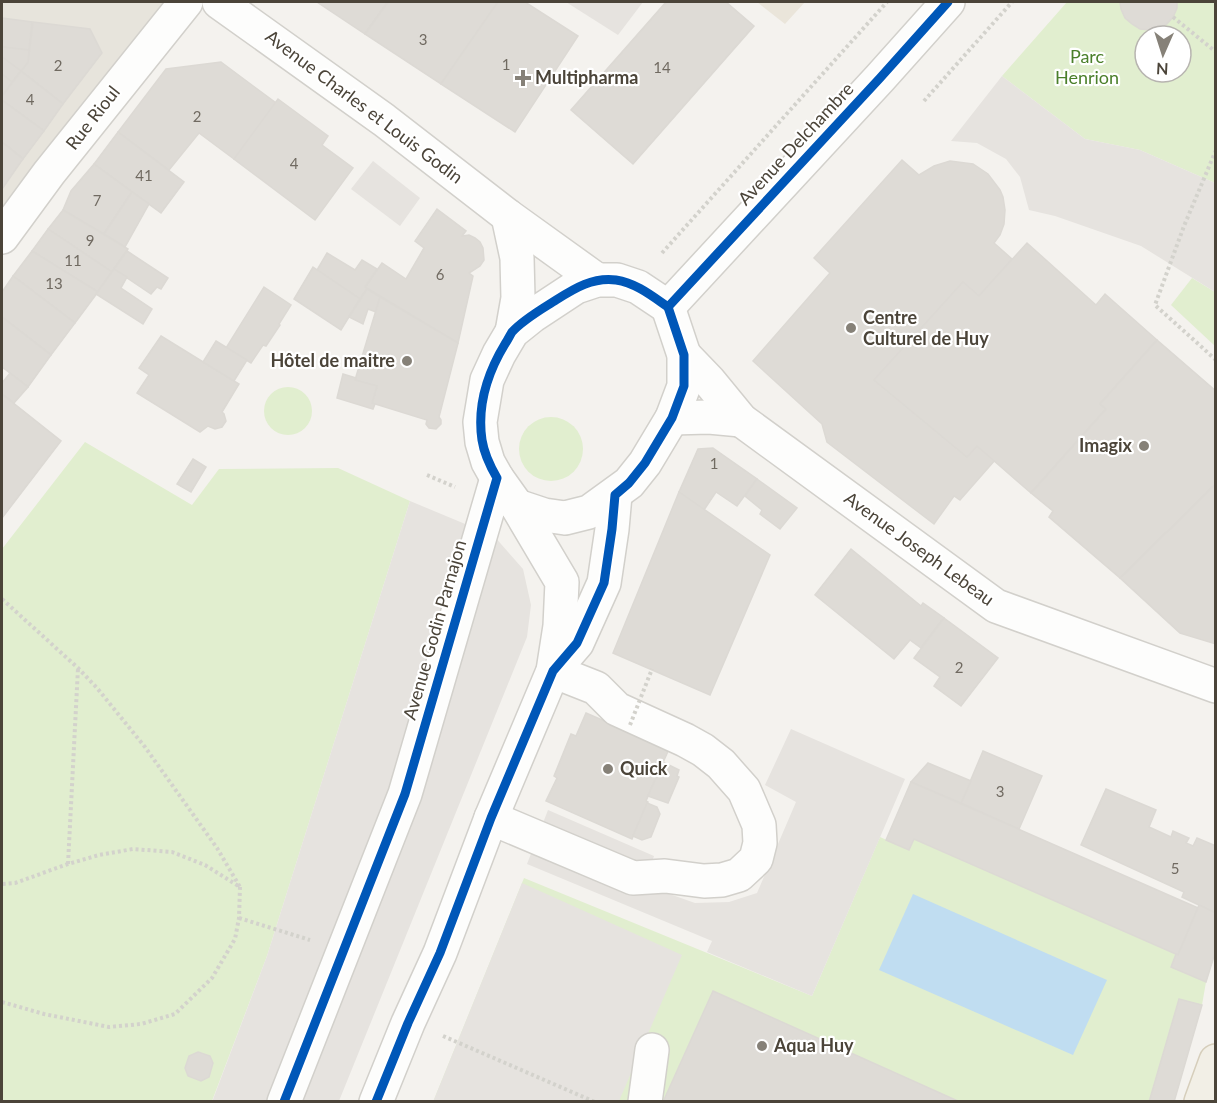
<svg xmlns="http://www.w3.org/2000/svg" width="1217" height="1103" font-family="Lato,sans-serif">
  <rect width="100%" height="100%" fill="#f4f2ee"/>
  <polygon fill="#e7e4dc" points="2,2 186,2 2,233"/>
  <polygon fill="#eae5da" points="757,2 805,2 785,24"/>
  <g fill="#e1eecf" fill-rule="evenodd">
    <path d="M1067,2H1215V183L1140,150L1085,139L1002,76ZM1145,36H1181V72H1145Z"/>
    <polygon points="1192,278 1215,292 1215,346 1171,305"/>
    <circle cx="288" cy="411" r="24"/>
    <circle cx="551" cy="449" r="32"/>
    <polygon points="85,442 192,505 219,469 338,468 410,501 267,956 212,1101 2,1101 2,549"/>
    <polygon points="880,837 909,850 914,839 1176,954 1171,967 1206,982 1202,1005 1174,1101 433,1102 524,878 812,996"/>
  </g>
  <g fill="#e6e3df">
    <polygon points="566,2 643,2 618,35"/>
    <polygon points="1002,76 1085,139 1140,150 1215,183 1215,292 1141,246 1055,216 1029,210 1020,177 1006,159 977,143 951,141"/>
    <polygon points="373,161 420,198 400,226 351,189"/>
    <polygon points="410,501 494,536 523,569 531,605 527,637 339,1101 212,1102 267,956"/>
    <polygon points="791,729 905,779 812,996 707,952 712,941 527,864 548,810 654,856 644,885 695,903 729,902 757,893 796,802 765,785"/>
    <polygon points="522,883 682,955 619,1101 433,1102"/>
  </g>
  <polygon fill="#c0ddf1" points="913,894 1107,980 1073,1055 879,970"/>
  <g fill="#dedbd6" stroke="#dcd9d4" stroke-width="1.5">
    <polygon points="317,2 388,2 365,34"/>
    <polygon points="388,2 498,2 441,84 365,34"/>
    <polygon points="498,2 525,2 578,36 515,132 441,84"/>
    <polygon points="666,2 726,2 754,26 633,164 571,110"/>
    <polygon points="1120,2 1177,2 1177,8 1173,17 1167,24 1159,28 1150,30 1140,29 1132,24 1125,18 1121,9"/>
    <polygon points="2,18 32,22 29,50 2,47 3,41 2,41"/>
    <polygon points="33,22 90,29 102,53 63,104 21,71 28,62"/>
    <polygon points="2,47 29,50 28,62 21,71 2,57"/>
    <polygon points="2,57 21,71 12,82 2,74"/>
    <polygon points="221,62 276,103 234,159 199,133 169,170 118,132 166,69"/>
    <polygon points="21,71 63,104 44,131 2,100 2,96"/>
    <polygon points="2,74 12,82 2,96"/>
    <polygon points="278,99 328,136 322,145 353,168 315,220 234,159"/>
    <polygon points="3,101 44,131 23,159 2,142 2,103"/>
    <polygon points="118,132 184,182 161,213 94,164"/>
    <polygon points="2,142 23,159 2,189"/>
    <polygon points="902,160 919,175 934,166 950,161 973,164 988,174 1000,190 1003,197 1005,210 1004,224 1000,235 994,243 1012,259 979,296 963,282 874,380 967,457 977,446 995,460 960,500 954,496 934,524 827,442 822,424 753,361 830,273 814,258"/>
    <polygon points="94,164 132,192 104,234 63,210 71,191"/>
    <polygon points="132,192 149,204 125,247 104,234"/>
    <polygon points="437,209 466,231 462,236 469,235 475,238 480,242 483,248 484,260 480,266 469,273 473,276 458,343 365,287 382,263 406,279 424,248 415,241"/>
    <polygon points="63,210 128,249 112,272 48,229"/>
    <polygon points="48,229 112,272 98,292 32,251"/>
    <polygon points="1027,243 1096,305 1105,294 1157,340 1100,404 1106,409 1031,493 977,446 967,457 874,380 963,282 979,296"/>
    <polygon points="32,251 98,292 75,323 13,276"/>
    <polygon points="127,251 168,278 161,289 157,287 151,294 114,269"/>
    <polygon points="327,253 355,270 362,260 377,269 365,287 367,289 360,299 317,270"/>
    <polygon points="313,267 360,299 341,330 294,299"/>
    <polygon points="114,269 127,277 121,288 152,309 143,324 96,294"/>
    <polygon points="13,276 75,323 51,355 2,317 2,292"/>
    <polygon points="264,287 291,305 279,324 280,325 266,346 263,345 251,363 226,348"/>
    <polygon points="367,289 380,297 376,312 368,309 363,324 349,317"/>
    <polygon points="380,297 458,343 439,417 441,420 441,424 436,429 429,428 426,424 427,420 372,403 377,386 355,380"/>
    <polygon points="2,317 51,355 28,387 2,367"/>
    <polygon points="161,336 239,384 222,412 224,414 226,421 222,427 215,429 208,426 200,432 137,393 149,375 139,368"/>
    <polygon points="1157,340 1216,391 1216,484 1120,578 1049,517 1053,511 1031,493 1106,409 1100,404"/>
    <polygon points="216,341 247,360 234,381 203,362"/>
    <polygon points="10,373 28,387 14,403 2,394 2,383"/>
    <polygon points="343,374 356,378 355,380 377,386 372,403 375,404 373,409 337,398"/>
    <polygon points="2,394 61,441 2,518"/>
    <polygon points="713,448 757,479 737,506 716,492 704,510 679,492 698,449"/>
    <polygon points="193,459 206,467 191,492 177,484"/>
    <polygon points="757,479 797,508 780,529 760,514 762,510 745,496"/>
    <polygon points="1216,484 1216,644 1180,633 1120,578"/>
    <polygon points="679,492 770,555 710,695 613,653"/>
    <polygon points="851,549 921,606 923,603 944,618 921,648 910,640 894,659 815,595"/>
    <polygon points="944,618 998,658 961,706 934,686 940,677 914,658"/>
    <polygon points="586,713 669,749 646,801 648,802 632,839 546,801 557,778 554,776 571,734 576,736"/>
    <polygon points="983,751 1042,776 1019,829 961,803"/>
    <polygon points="663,762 679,770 677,776 679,777 668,803 648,796"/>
    <polygon points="928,763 971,781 961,803 911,782"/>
    <polygon points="911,782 1198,908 1178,955 914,839 909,850 886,840"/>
    <polygon points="1106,789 1156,810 1149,827 1171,837 1173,831 1189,838 1186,843 1193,846 1197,838 1216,846 1216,913 1182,897 1184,892 1081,845"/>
    <polygon points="647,803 657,807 660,814 651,837 642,840 633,836"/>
    <polygon points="1199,905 1216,913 1216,950 1206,982 1171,967 1176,954 1178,955"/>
    <polygon points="713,991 960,1102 663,1102"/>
    <polygon points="1179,999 1202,1005 1174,1102 1149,1102"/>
    <polygon points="198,1052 210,1056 213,1063 209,1077 201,1081 188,1076 185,1068 189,1056"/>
  </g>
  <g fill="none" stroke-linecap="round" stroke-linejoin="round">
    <defs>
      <g id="minor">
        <polyline points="219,2 384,120 508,216 597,280"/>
        <polyline points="508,216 517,258 518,298 512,332"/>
        <polyline points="2,237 49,173 186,2"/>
        <polyline points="668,307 880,78 948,2"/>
        <polyline points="684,355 709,381 741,420 996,606 1216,686"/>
        <polyline points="672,418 709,417 741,420"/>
        <polyline points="517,506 544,515 565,518 589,512 629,483 645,463 672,418 684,386 684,355 668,307"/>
        <polyline points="558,665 577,643 604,583 612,529 615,495"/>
        <polyline points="491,818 633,878 665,876 704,881 722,880 739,875 756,859 760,843 759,825 744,790 721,764 703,750 685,740 617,709 596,688 553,671"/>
        <polyline points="284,1102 405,794 497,478"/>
        <polyline points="376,1102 408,1023 440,953 491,818 553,671 560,626 562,582 517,506 497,478 488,462 482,442 480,422 487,380 499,354 512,332 532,316 576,287 597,280 617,280 638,287 668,307"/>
        <polyline points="645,1102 652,1050"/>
      </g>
      <polyline id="major" points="1201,1102 1216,1061"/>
    </defs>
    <use href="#minor" stroke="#d2d0cb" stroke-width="36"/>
    <use href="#major" stroke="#d6cebb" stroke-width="36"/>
    <g stroke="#d3d2cc" stroke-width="4" stroke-dasharray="3 3" stroke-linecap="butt">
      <polyline points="1173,17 1216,52"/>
      <polyline points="924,101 1012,2"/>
      <polyline points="1216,150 1184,226 1155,305 1216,360"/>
      <polyline points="662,253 887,2"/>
      <polyline points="427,475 455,487"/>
      <polyline points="2,599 78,668 97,688 145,747 217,848 240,887 205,865 172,852 133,849 99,855 68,864 15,883 2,884"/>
      <polyline points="68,864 78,668"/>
      <polyline points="239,918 310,940"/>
      <polyline points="2,1002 44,1014 109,1027 141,1024 175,1014 212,978 235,939 239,918 240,887"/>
      <polyline points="443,1036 595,1102"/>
    </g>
    <use href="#minor" stroke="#fdfdfc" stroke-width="33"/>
    <use href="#major" stroke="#f2efe6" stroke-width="33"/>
    <polyline stroke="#d3d2cc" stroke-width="4" stroke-dasharray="3 3" stroke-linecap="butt" points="630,725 652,669"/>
    <defs>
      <g id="cycleway">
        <polyline points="668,307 880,78 948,2"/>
        <path d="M284,1102L405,794L497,478C490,466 484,453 482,440C477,406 488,372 505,344C508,340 510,335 512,332C524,319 542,309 556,300C575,288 593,277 616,280C636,283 652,296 668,307"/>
        <polyline points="376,1102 408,1023 440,953 491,818 553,671 577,643 604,583 612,529 615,495 629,483 645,463 672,418 684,386 684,355 668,307"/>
      </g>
    </defs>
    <use href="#cycleway" stroke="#fff" stroke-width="13"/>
    <use href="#cycleway" stroke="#0057b8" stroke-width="9"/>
  </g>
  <g fill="#868178" stroke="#fff" stroke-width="2">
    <path d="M520 69h6v6h6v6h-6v6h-6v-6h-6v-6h6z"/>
    <circle cx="851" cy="328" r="6"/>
    <circle cx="407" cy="361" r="6"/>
    <circle cx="1144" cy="446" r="6"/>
    <circle cx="608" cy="769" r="6"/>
    <circle cx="762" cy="1046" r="6"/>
  </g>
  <g text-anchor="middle" stroke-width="4.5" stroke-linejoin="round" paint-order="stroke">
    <g font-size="15" fill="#706a61">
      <text x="423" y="45">3</text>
      <text x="506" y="70">1</text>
      <text x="58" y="71">2</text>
      <text x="662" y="73">14</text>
      <text x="30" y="105">4</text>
      <text x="197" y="122">2</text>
      <text x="294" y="169">4</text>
      <text x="144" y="181">41</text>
      <text x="97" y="206">7</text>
      <text x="90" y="246">9</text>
      <text x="73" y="266">11</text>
      <text x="440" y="280">6</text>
      <text x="54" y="289">13</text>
      <text x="714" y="469">1</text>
      <text x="959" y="673">2</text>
      <text x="1000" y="797">3</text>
      <text x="1175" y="874">5</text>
    </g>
    <g font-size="18" fill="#4a7f2a" stroke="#fff">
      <text x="1087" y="63">Parc<tspan x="1087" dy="21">Henrion</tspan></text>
    </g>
    <g font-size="18" font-weight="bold" fill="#4b4439" stroke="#fff" text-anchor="start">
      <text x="535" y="84">Multipharma</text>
      <text x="863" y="324">Centre<tspan x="863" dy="21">Culturel de Huy</tspan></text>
      <text x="395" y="367" text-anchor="end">Hôtel de maitre</text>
      <text x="1132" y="452" text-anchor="end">Imagix</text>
      <text x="620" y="775">Quick</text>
      <text x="774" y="1052">Aqua Huy</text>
    </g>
    <g font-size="18" fill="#4b4439" stroke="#fff">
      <text transform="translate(364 107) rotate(37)" y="6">Avenue Charles et Louis Godin</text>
      <text transform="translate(93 118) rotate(-52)" y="6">Rue Rioul</text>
      <text transform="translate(796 144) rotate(-47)" y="6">Avenue Delchambre</text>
      <text transform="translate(919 549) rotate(36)" y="6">Avenue Joseph Lebeau</text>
      <text transform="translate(435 630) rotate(-74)" y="6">Avenue Godin Parnajon</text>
    </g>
  </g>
  <rect width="1217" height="1103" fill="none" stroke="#4b4439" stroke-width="6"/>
  <g transform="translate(1163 54) rotate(183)"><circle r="28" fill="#ffffff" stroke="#b7b4b0" stroke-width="1.5"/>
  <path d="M0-4.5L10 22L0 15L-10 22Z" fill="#868178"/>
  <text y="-9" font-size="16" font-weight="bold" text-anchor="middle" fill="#4b4439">N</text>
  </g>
</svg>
